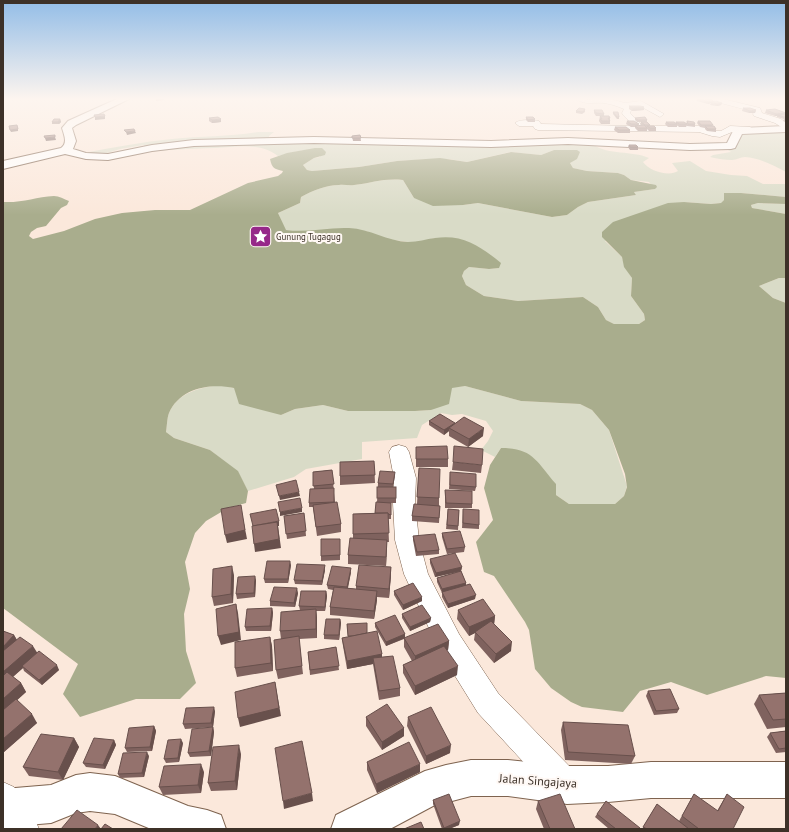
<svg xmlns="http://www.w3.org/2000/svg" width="789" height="832" font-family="'PT Sans',sans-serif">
  <rect width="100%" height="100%" fill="#fbe8db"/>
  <g fill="#d9dbc7">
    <path d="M786,131V172C774,165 759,158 745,157C740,157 737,160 732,160C725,160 718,159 710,157L713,155L731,152L728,150H670L660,147H731L744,133Z"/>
    <path d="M258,132H274L269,136V139L592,144C610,156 631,150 649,158L643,162C649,171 669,177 678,171L672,163L690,161L706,171L731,175L747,176L763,184H786V197L741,193H724V200L722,203L711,204L684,202L605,241L622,257L625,267L632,278L631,296L644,314L645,320L639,324H614L606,320L598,307L583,297L518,301L484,296L466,285L462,276L464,271L469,267L489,269L499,268L435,238L418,242H408L385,239L366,231L295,232L285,230L278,213L300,203L301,197C312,191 326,185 339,185C344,184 349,186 354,185C373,183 383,178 403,180L414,198L463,205L478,203L552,217L567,215L578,207L588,202L636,195L634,192L655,189L649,182L631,180L624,175L618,173L587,171L573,168L570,163L572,161L554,150L541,155L510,152L467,162L448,159H433L397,161L359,167L312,171L307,170L303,165L314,158L320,157L322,148L299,151L278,156C259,142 237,147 215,148C190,149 166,149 141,153L146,150L144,145L120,149L101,155L84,153C114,147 143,142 172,139C201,136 230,137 258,132Z"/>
    <polygon points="758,203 786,204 786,214 752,208 751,205"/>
    <polygon points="779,278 786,278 786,303 773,298 759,286"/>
    <path d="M221,385L234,388L281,415L295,409L323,405L348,411H415L431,410L451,387L465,386L521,401L580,404L592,410L609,430L627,486L624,496L615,504H569L556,495L501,448L495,457L481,450L488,441L493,431L486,421L462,414L452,415L441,413L422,425L417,438L362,442V459L306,469L294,477L248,491L238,472L210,450L174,438L166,432C167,426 167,418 169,413C178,392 201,387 221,385Z"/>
  </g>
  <path fill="#a9ad8d" d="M315,148H322L326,152L325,155L314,158L303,165L307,170L312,171L359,167L397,161L440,158L467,162L511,152L541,155L554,150H577L580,152L577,159L570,163L573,168L587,171L618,173L624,175L631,180L656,185L657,187L655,189L634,192L636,195L588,202L578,207L567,215L552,217L478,203L463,205L433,206L414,198L403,180C383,178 373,183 354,185C349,186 344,184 339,185C326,185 312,191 301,197L300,203L278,213L286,230C307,233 328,227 349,228C370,229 387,241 408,242C418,242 426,239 435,238C463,234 480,246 501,263L499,268L489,269L469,267L464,271L462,276L466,285L484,296L518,301L583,297L598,307L606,320L614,324H639L645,320L644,314L631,296L632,278L624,267L622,257L602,237V232L613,222L668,203L684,202L711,204L721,203L724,200V193H741L786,197V204L758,203L751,205L752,208L786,214V278H779L759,286L773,298L786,303V678L766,676L707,695L671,682L640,691L623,712L582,707L571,702L551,688L535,669L529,630L525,622L494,576L484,572L476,542L493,520L484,488L490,465L501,448C533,448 536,461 556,484V495L569,504H615L624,496L627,487L625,474L609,430L592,410L580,404L521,401L465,386L452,388L449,404L431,410L415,411H348L323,405L295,409L281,415L239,404L234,388C210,383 180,388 169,413C167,418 167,426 166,432L174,438L210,450L238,471L248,491L246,503L228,508L206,521L195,533L185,562L190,589L184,614L186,651L196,683L180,699H136L80,717L63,694L78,664L3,608V202C22,203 36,197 54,196C59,196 64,199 69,201L67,205L61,208L46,226L37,228L31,232L29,236L33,239L64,231L95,219L122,213L155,210H190L248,183L278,176L282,173L283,171C274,169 272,168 270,159L287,153Z"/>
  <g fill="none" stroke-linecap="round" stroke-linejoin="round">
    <defs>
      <g id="street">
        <path d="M580,98H606L625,103L641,101L664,114L660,117L640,106H631L632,108L630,113L643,126H701L716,131H721L730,126L750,127L754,130L750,133L732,132L720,137L712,136L699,132L538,130L535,129L533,126H519L515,123C520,119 532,120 539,121L541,124L634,126L623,115L622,113L624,109C617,106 611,104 604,103C597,102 584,105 578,100Z"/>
        <polygon points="702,98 719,98 760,108 762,113 781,119 786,123 786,130 775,123 754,116 753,114 754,112"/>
        <polygon points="399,445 406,447 409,452 416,478 415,503 419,540 428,574 459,634 498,693 575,772 580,783 575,794 564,799 553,794 478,713 439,650 404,574 395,540 393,503 394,478 389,452 392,447"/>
        <polygon points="3,782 14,787 34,817 39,829 3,829"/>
      </g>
      <g id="secondary">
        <path d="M119,98H131L76,125L72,128L76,141L73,149L86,153L108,154L152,145L194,140L314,137L491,141L568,138L690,144L727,143L733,131L740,128L786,126V132L742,134L735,148L731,149L690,150L568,144L491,147L314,143L194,146L152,151L108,160L86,159L65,154L3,169V161L61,148C68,143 64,135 62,128L68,121Z"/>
        <polygon points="471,760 508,760 567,766 608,766 651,762 786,762 786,798 651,798 608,802 567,804 508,796 471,796 433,806 390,829 331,829 336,815 425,771 446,765"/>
        <polygon points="90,773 115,776 188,806 207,810 221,815 226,829 151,829 115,814 90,811 76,813 51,823 3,827 3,789 51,785 76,775"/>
      </g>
    </defs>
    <use href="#street" stroke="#7e634f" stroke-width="1"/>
    <use href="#secondary" stroke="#7e634f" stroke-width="2"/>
    <use href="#street" fill="#fff" fill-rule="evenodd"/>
    <use href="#secondary" fill="#fff" fill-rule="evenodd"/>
  </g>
  <g fill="#7f625e">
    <polygon points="697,98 713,98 712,100 713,102 722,103 721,105 717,106 710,105 711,103 708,104 697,101"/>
    <polygon points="629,106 644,107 644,110 632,111 629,109"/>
    <polygon points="743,108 756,110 755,113 749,113 742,111"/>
    <polygon points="585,109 585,112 582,114 576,113 576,111"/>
    <polygon points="594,110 604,114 604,116 610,118 610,124 601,124 599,121 600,116 596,116 594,113"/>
    <polygon points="766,110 786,113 786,122 783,121 784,119 777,117 777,116 775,116 765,113"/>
    <polygon points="613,112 619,117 619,119 617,119 613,114"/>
    <polygon points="526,117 535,119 535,122 528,122 526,120"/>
    <polygon points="209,118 221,122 212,123 209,121"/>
    <polygon points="635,118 647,120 647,122 650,125 650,126 656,128 656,131 649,131 647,129 647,131 638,131 635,128 635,127 631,127 626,124 627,121 639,124 638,126 642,126 640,124 641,122 637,122 635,120"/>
    <polygon points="60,119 61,122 59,124 52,124 52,122"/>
    <polygon points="687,121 695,124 695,127 687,126 687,125 686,127 679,127 677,125 677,127 668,127 665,124 666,122 676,123 676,122 686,124"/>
    <polygon points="698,121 713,125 712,126 716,129 716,132 707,131 705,129 705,128 700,127 697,123"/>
    <polygon points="615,127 630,130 630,133 618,133 614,130"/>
    <polygon points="360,135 361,141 353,141 352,136"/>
    <polygon points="629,145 638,147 638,150 630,150 628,147"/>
    <polygon points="429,421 455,423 483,436 468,447 449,436 449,431 444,435 429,425"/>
    <polygon points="416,447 448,459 448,467 416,467"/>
    <polygon points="374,461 375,483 340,485 340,476"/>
    <polygon points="453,462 482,465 481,473 452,470"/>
    <polygon points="419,468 439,498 439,506 440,506 439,523 412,521 412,516 417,504"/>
    <polygon points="332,470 334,493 335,502 341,524 341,532 317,536 313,507 309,507 309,503 314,489 313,472"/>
    <polygon points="450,472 476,487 475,491 449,489"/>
    <polygon points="395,476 393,487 396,487 396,503 385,503 391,503 391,519 388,519 389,542 387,542 386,566 348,564 348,555 353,538 353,514 375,513 377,502 378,483"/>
    <polygon points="445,490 472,504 472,508 445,508"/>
    <polygon points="448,509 459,510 458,530 446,529"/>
    <polygon points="463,509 479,525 479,529 462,528"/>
    <polygon points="304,513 306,536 287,539 284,516"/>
    <polygon points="442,533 465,547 464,552 447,554 442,537"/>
    <polygon points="413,536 439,550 439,554 416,556 413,540"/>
    <polygon points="340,543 340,560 321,561 321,556"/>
    <polygon points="430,559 462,567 461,571 466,583 466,585 475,599 448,608 442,597 442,593 437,582 437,578 458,572 435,577 430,563"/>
    <polygon points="291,565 288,583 265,583 264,579"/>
    <polygon points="391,567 391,575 389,598 377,597 377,600 374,619 330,615 330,607 333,590 328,589 327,585 351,572 348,588 356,589 356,586"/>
    <polygon points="325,570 322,585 295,584 294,580"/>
    <polygon points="234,575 233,603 214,606 212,597"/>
    <polygon points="256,580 255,597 237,599 236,594"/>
    <polygon points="326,591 327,596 325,611 316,611 317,618 317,638 299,639 303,674 278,679 276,670 281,639 280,631 300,610 299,606"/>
    <polygon points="394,591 422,601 403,610 394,595"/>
    <polygon points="298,593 295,607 270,606 270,601"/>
    <polygon points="272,608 273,613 271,631 246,631 245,627"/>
    <polygon points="458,610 495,616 494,624 511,651 494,663 474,640 475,633 469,636 457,619"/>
    <polygon points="402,614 431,618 430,622 410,631 402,618"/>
    <polygon points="340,619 341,623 339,640 324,639 324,635"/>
    <polygon points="375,623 405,634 405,638 449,641 448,650 447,650 457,675 415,695 403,673 403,665 412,661 404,647 404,639 386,646 375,627"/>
    <polygon points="347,624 367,633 382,654 382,657 400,688 400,696 379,700 373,664 347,669 343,646 342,638 348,637"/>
    <polygon points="3,631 14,635 17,640 37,653 59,670 42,685 24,671 23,668 13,677 21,683 26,692 17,700 37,723 4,752 3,751"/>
    <polygon points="270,637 272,646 273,671 237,677 235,668"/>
    <polygon points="336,647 339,670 310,675 308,652"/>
    <polygon points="648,691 679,709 677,713 654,715 646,696"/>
    <polygon points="786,693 786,727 767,729 754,704 759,695"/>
    <polygon points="215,711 213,727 185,729 183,724"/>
    <polygon points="366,717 404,728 404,736 382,750 366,726"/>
    <polygon points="408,717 450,753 426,764 407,726"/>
    <polygon points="563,722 635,756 631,764 565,760 561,730"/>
    <polygon points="154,726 156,731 152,751 127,752 125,748"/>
    <polygon points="213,727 214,732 211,756 190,757 188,753"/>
    <polygon points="786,731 786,752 776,753 767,737 770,733"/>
    <polygon points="74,738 79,747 63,780 29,776 23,767"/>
    <polygon points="114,740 116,745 105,769 86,767 83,763"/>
    <polygon points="183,743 179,762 166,763 164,759"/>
    <polygon points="241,754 237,790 211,791 208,783"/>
    <polygon points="149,756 144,777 120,778 118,774"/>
    <polygon points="367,762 420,772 377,793 367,770"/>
    <polygon points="204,772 201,793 163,795 159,787"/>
    <polygon points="694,794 717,811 727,794 733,829 642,829 657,804 679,821"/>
    <polygon points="433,800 459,825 449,829 442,829 433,804"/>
    <polygon points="538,801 575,829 544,829 536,809"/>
    <polygon points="597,814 640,829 609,829 595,817"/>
  </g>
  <g fill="#68504c">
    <polygon points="156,98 164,98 164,100 156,101"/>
    <polygon points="587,98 593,98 593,99 587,100"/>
    <polygon points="713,100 713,103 711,102 711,103 708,104 709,102"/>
    <polygon points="722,103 721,105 717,106 717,104"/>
    <polygon points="644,107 644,110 632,111 633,108"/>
    <polygon points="756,110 755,113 749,113 750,111"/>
    <polygon points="786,113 785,116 778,115 777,116 775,116 776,114"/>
    <polygon points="105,116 105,119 95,120 95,117"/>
    <polygon points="60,119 61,122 59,124 58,122"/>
    <polygon points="221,119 221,122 212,123 212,120"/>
    <polygon points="18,129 18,131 11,132 10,130"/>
    <polygon points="135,131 136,133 127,135 126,132"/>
    <polygon points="55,137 56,140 46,141 45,138"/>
    <polygon points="455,423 449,428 449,431 444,435 444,430"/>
    <polygon points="484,428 483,436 468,447 469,439"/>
    <polygon points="299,492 300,496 280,500 279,496"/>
    <polygon points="302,508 302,512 280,516 280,512"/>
    <polygon points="242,513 247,539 227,543 225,535"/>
    <polygon points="279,521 279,526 278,526 281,548 255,552 254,544 253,527"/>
    <polygon points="387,540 387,549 386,566 386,557"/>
    <polygon points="290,561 291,565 288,583 288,579"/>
    <polygon points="325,565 325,570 322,585 322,581"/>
    <polygon points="232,566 234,575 233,603 231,594"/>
    <polygon points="391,567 391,575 389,598 389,589"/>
    <polygon points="462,567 461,571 435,577 436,573"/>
    <polygon points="351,568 351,572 347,591 347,587"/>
    <polygon points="255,576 256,580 255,597 254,593"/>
    <polygon points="466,583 466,587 442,593 442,589"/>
    <polygon points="297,588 298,593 295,607 294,603"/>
    <polygon points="326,591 327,596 325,611 325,607"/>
    <polygon points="377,591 377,600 374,619 374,611"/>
    <polygon points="476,595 475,599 448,608 448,604"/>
    <polygon points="422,597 422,601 403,610 403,605"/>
    <polygon points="236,604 238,613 241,640 221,645 218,636"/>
    <polygon points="272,608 273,613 271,631 270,626"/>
    <polygon points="316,609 317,618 317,638 316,629"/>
    <polygon points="495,616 494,625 475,632 475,633 469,636 469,627"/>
    <polygon points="431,618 430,622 410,631 410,627"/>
    <polygon points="340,619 341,623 339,640 339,635"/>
    <polygon points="405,634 405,638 386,646 386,642"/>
    <polygon points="14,635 19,644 3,661 3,647"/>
    <polygon points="270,637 272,646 273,671 271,663"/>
    <polygon points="449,641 448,650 415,665 415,656"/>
    <polygon points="512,642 511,651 494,663 496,654"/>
    <polygon points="33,646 38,654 22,666 23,668 3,685 3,672"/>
    <polygon points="382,654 382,663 373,658 373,664 347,669 347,661"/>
    <polygon points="57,665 59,670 42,685 39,680"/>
    <polygon points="458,666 457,675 415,695 415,686"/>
    <polygon points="275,682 281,716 240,727 238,718"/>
    <polygon points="21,683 26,692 3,713 3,699"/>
    <polygon points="214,707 215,711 213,727 211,723"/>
    <polygon points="32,714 37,723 4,752 3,750 3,739"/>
    <polygon points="154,726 156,731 152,751 150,747"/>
    <polygon points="213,727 214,732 211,756 209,751"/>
    <polygon points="404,728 404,736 382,750 382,742"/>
    <polygon points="74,738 79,747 63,780 58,772"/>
    <polygon points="181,739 183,743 179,762 178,758"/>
    <polygon points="114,740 116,745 105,769 103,765"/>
    <polygon points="239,745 241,754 237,790 235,781"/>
    <polygon points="451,745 450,753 426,764 426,756"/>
    <polygon points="147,752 149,756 144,777 142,773"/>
    <polygon points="201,764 204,772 201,793 198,785"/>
    <polygon points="420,764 420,772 377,793 376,784"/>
    <polygon points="312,793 313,801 284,809 283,801"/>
    <polygon points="460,821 459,825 449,829 444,829 444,828"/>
    <polygon points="98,825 101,829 95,829"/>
  </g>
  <g fill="#94726d" stroke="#68504c">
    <polygon points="700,98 712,98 708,99 713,100 709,102 697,99"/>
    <polygon points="716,101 722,103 717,104 711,102"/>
    <polygon points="629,106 640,106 644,107 633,108"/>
    <polygon points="579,108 585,109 583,112 576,111"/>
    <polygon points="743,108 750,108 756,110 750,111"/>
    <polygon points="775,109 786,113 776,114 766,110"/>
    <polygon points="594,110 602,110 604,114 596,113"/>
    <polygon points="613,112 618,112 619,117 617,117"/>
    <polygon points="104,114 105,116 95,117 94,115"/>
    <polygon points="786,114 786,117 784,117 778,115"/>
    <polygon points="600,116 609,116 610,118 608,118 610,121 602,121 600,119 602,119"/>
    <polygon points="218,117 221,119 212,120 209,118"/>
    <polygon points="526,117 533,117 535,119 528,120"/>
    <polygon points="645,117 647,120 638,120 635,118"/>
    <polygon points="54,119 60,119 58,122 52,122"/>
    <polygon points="627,121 634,121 639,124 631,124"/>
    <polygon points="687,121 694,122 695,124 688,124"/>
    <polygon points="698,121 710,121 713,125 701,125"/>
    <polygon points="641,122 647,122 650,125 645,125"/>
    <polygon points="666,122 674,122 677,124 669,124"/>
    <polygon points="676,122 684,122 687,124 679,124"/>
    <polygon points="17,125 18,129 10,130 9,126"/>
    <polygon points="644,125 647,128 638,128 635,126"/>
    <polygon points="647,126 654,126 656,128 650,128"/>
    <polygon points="705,126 714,126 716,129 708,129"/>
    <polygon points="615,127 626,127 630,130 619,130"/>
    <polygon points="134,129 135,131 126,132 124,130"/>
    <polygon points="55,135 55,137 45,138 44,136"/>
    <polygon points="360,135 361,138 352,138 352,136"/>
    <polygon points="629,145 636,145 638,147 630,147"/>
    <polygon points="440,414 455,423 444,430 429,421"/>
    <polygon points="464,417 484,428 469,439 449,428"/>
    <polygon points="447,446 448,459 416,459 416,447"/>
    <polygon points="454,446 483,449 482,465 453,462"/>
    <polygon points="374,461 375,475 340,476 340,462"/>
    <polygon points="419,468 440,469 439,498 417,497"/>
    <polygon points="332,470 334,484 313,486 313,472"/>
    <polygon points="380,471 395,472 393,484 378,483"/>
    <polygon points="450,472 476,474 476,487 450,485"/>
    <polygon points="296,480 299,492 279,496 276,485"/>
    <rect x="377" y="487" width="19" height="11"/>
    <polygon points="334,488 334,502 309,503 310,489"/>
    <polygon points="445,490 472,491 472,504 446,503"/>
    <polygon points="300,498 302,508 280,512 278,502"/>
    <polygon points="337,502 341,524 316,527 313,505"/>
    <polygon points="376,502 391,503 391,515 388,514 388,513 375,513"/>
    <polygon points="414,504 440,506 439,518 412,516"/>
    <polygon points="241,505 245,530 225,535 221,509"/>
    <polygon points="276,509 279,521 253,526 250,514"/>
    <polygon points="448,509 459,510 458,526 447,525"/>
    <polygon points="463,509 479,510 479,525 463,523"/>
    <polygon points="304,513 306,531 286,534 284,516"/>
    <polygon points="388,513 389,533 353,534 353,514"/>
    <polygon points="277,522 279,539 254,544 252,526"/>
    <polygon points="460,531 465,547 447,549 442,533"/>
    <polygon points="435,534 439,550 417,552 413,536"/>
    <polygon points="350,538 387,540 386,557 348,555"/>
    <polygon points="321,539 340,539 340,555 321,556"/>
    <polygon points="455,553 462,567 436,573 430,559"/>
    <polygon points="267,561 290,561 288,579 264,579"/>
    <polygon points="297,564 325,565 322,581 294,580"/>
    <polygon points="359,565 391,567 389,589 356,586"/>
    <polygon points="232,566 231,594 212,597 213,569"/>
    <polygon points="332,566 351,568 347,587 327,585"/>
    <polygon points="461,571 466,583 442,589 437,578"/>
    <polygon points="255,576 254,593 236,594 238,577"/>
    <polygon points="413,583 422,597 403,605 394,591"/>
    <polygon points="470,584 476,595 448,604 442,592"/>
    <polygon points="274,587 297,588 294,603 270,601"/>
    <polygon points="334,587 377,591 374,611 330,607"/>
    <polygon points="301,591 326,591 325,607 299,606"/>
    <polygon points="483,599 495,616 469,627 458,610"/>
    <polygon points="236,604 239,632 218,636 216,609"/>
    <polygon points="422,605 431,618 410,627 402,614"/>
    <polygon points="272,608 270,626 245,627 247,609"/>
    <polygon points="316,609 316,629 280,631 281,612"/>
    <polygon points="395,615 405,634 386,642 375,623"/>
    <polygon points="326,619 340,619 339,635 324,635"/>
    <polygon points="491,621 512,642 496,654 475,632"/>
    <polygon points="367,623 367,633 353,636 348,636 347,624"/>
    <polygon points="438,624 449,641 415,656 404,638"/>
    <polygon points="3,631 14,635 3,647"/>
    <polygon points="377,631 382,654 347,661 342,638"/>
    <polygon points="299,636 302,666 276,670 274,640"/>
    <polygon points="20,637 33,646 3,672 3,651"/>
    <polygon points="270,637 271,663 235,668 235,642"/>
    <polygon points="444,646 458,666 415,686 403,665"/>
    <polygon points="336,647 339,666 310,670 308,652"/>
    <polygon points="39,651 57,665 39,680 22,666"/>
    <polygon points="393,656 400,688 379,691 373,658"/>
    <polygon points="7,672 21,683 3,699 3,676"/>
    <polygon points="275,682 279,708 238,718 235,692"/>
    <polygon points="670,689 679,709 656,711 648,691"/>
    <polygon points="786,693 786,719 773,720 759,695"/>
    <polygon points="16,699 32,714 3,739 3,710"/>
    <polygon points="387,704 404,728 382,742 366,717"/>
    <polygon points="214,707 211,723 183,724 186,708"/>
    <polygon points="431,707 451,745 426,756 408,717"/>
    <polygon points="563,722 628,725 635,756 568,752"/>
    <polygon points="154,726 150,747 125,748 129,728"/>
    <polygon points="213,727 209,751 188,753 192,729"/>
    <polygon points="786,731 786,748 779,749 770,733"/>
    <polygon points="41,734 74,738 58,772 23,767"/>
    <polygon points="94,738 114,740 103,765 83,763"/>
    <polygon points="181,739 178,758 164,759 168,740"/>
    <polygon points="302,741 312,793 283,801 275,748"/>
    <polygon points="409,742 420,764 376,784 367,762"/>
    <polygon points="239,745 235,781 208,783 213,747"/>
    <polygon points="147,752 142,773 118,774 123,753"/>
    <polygon points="201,764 198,785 159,787 164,766"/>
    <polygon points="449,794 460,821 444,828 433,800"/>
    <polygon points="560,794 575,829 550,829 538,801"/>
    <polygon points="694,794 718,811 727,794 744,807 733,829 699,829 682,816"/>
    <polygon points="606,801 640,828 640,829 616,829 597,814"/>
    <polygon points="657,804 689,829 647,829 643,827"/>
    <polygon points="77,810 98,825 95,829 61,829"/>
    <polygon points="421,822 424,829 404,829"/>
    <polygon points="105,824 113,829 101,829"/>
  </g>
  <linearGradient id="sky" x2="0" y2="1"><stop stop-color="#93bde7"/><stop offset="0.46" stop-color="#fdf5ef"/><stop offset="1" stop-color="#fdf5ef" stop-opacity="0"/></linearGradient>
  <rect width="789" height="215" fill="url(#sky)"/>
  <defs>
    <symbol id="sight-square" viewBox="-11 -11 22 22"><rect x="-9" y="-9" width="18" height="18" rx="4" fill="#962889" stroke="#fff8f4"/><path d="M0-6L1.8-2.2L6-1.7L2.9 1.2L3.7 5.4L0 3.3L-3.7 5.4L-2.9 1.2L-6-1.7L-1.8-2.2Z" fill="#fff"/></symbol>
  </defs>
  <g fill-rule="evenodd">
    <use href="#sight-square" x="248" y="224" width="25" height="25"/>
  </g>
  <g text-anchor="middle" stroke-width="4" stroke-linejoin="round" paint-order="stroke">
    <g font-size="9" fill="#3d3128" stroke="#fff8f4" text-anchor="start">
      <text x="276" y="240">Gunung Tugagug</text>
    </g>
    <g font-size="12" fill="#3d3128" stroke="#fff8f4">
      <text transform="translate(538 781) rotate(4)" y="4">Jalan Singajaya</text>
    </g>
  </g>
  <rect width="789" height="832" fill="none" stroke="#3d3128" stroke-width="8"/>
</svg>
